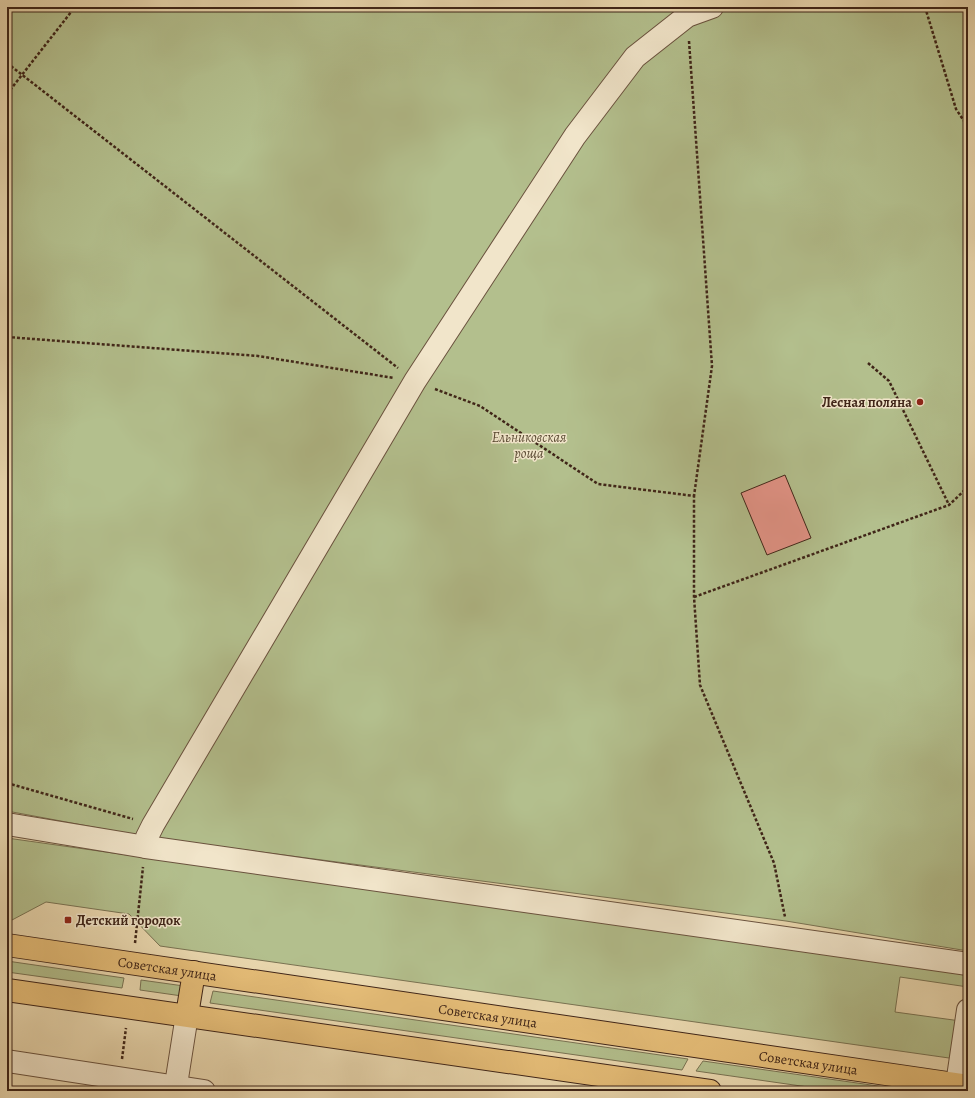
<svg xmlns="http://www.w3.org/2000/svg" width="975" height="1098" font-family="Alegreya,serif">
  <rect width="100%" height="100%" fill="#e9d7ae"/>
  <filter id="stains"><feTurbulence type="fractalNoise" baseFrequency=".005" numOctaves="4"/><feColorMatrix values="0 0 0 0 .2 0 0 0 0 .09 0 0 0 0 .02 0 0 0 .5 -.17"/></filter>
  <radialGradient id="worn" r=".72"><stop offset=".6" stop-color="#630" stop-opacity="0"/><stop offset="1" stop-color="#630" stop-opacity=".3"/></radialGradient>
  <g fill="#b3bf8d" stroke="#797252">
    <polygon points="7,7 968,7 968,951 786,921 147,837 7,811"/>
    <polygon points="7,838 968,974 968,987 900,977 895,1012 968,1022 963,1047 949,1058 160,946 129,914 46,902 12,920 7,919"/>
    <polygon points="7,961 124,978 122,988 7,972"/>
    <polygon points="141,980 184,986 182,996 140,990"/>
    <polygon points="213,991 688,1059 682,1070 210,1003"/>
    <polygon points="703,1061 913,1091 836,1091 696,1071"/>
  </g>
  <polygon fill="#e49488" stroke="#3f2518" points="785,475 811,538 767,555 741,493"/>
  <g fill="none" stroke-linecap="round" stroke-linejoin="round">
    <defs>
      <g id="minor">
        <polyline points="7,824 146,847 968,964"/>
        <polyline points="146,847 147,837 153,825 415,381 575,136 635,57 687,16 712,7"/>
        <polyline points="7,1061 204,1091"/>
        <polyline points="957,1084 968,1010"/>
        <polyline points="175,1091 187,1015"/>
      </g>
      <g id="major">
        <path id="s1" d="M7,945L968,1086"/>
        <polyline points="7,990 710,1091"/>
        <polyline points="187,1015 194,972"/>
      </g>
    </defs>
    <use href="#minor" stroke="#6a523e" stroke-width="24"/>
    <use href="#major" stroke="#3f2518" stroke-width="24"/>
    <g stroke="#3f2518" stroke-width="2.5" stroke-dasharray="3 2" stroke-linecap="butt">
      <polyline points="925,7 956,109 968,127"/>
      <polyline points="689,41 712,366 694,496"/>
      <polyline points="7,63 398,368"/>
      <polyline points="7,94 75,7"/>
      <polyline points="7,337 258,356 394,378"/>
      <polyline points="868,363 889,381 949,505"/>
      <polyline points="435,389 480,406 598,484 694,496 694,597 700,685 774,863 785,917"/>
      <polyline points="694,597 949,505 968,487"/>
      <polyline points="7,783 133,819"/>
      <polyline points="135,943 143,867"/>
      <polyline points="122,1059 126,1028"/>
    </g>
    <use href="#minor" stroke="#f1e5ca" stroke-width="22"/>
    <use href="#major" stroke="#e4bc77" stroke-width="22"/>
  </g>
  <g fill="#8f2418" stroke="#f1e5ca" stroke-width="1.5">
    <circle cx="920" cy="402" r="4"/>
    <rect x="64" y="916" width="8" height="8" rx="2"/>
  </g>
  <g text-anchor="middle" stroke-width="3" stroke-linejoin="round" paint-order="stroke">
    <g font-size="14" font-weight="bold" fill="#3f2518" stroke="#f1e5ca" text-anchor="end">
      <text x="912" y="407">Лесная поляна</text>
      <text x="76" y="925" text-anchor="start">Детский городок</text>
    </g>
    <g font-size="14" font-style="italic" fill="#5c4c35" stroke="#f1e5ca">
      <text x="529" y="442">Ельниковская<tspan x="529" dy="16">роща</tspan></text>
    </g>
    <g font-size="14" fill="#3f2518" stroke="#f1e5ca">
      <text dy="5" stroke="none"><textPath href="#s1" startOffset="162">Советская улица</textPath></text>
      <text dy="5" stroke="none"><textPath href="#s1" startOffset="486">Советская улица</textPath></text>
      <text dy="5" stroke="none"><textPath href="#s1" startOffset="810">Советская улица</textPath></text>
    </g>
  </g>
  <rect width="975" height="1098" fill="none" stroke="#e9d7ae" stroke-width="24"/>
  <rect x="8" y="8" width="959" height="1082" fill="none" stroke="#3f2518" stroke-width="2"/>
  <rect x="12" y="12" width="951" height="1074" fill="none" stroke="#3f2518"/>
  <rect width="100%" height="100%" filter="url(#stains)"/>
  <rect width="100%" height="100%" fill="url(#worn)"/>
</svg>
